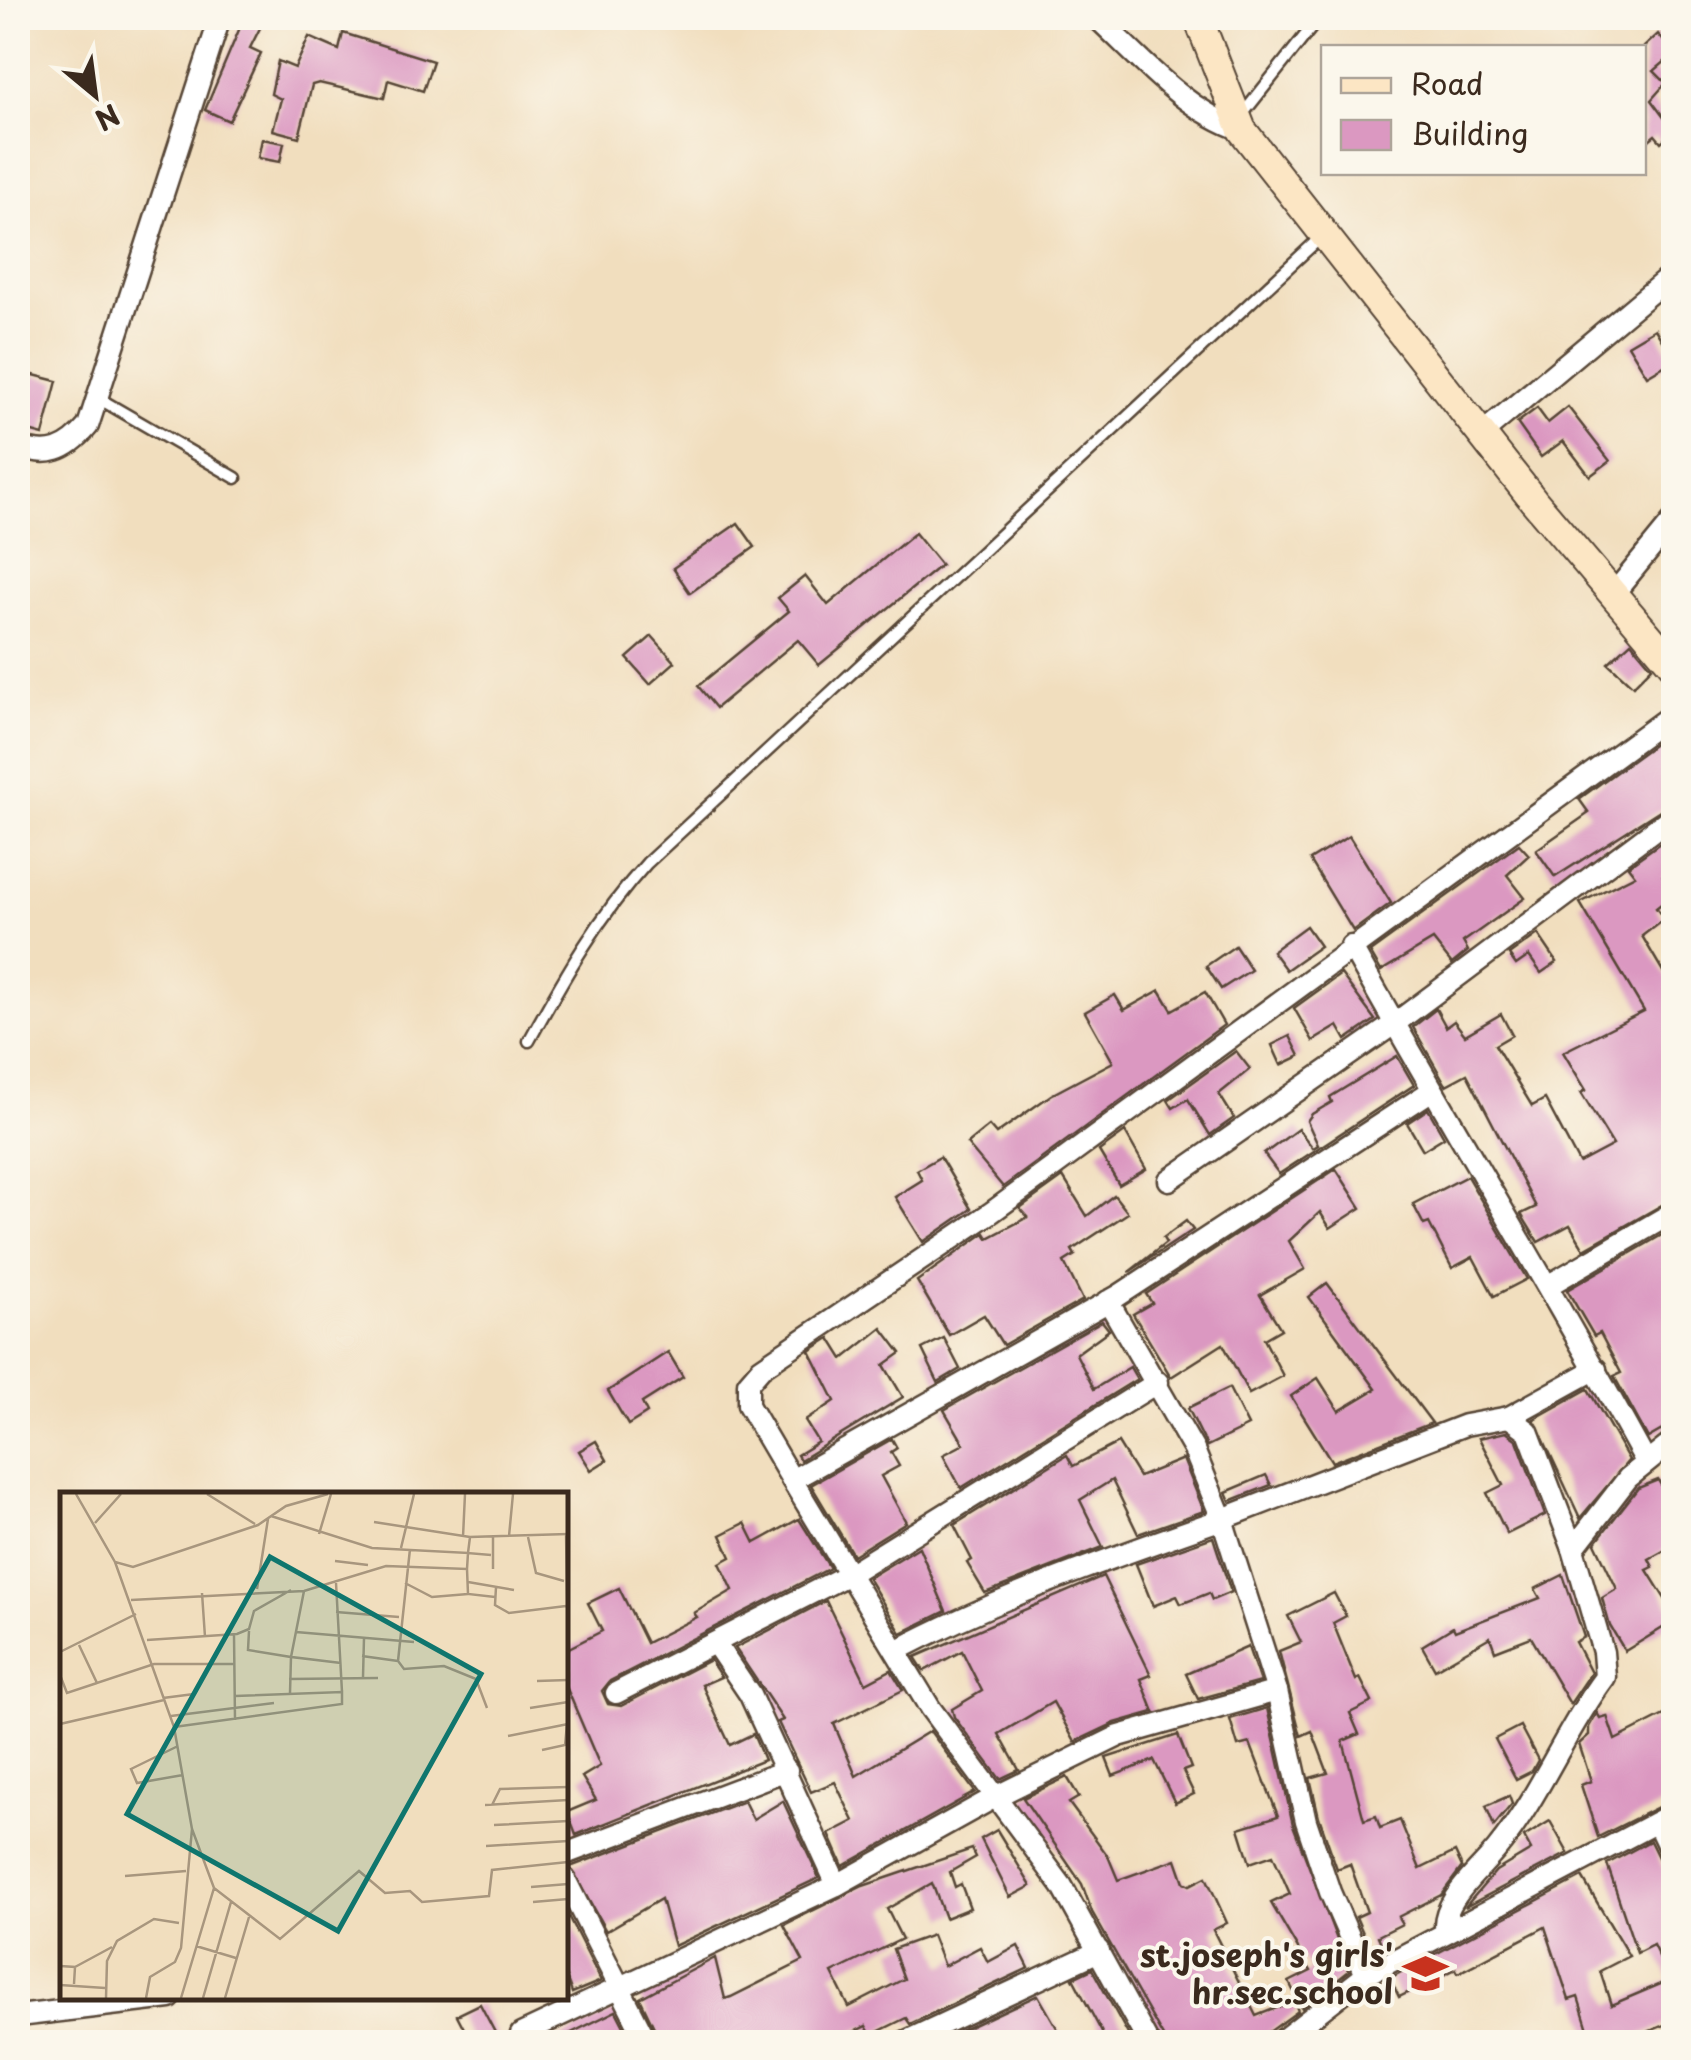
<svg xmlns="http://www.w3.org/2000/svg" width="1691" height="2060" font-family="'Playpen Sans',sans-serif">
  <rect width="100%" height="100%" fill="#fbf7ec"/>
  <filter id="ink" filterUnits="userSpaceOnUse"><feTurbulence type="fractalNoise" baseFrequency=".01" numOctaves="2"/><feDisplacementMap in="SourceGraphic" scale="20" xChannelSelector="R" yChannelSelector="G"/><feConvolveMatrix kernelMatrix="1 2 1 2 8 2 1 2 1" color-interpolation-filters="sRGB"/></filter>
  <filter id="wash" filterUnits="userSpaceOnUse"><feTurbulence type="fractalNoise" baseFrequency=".0048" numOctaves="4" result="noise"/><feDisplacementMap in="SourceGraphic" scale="40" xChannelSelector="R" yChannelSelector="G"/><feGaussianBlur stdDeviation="2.25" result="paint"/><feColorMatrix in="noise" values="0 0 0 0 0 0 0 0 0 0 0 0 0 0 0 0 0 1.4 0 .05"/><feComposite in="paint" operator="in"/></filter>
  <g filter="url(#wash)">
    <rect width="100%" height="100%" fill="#f1debe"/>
    <g id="blocks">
      <g fill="#db98c1">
        <polygon points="244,18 265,18 250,48 261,53 229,121 205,110"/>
        <polygon points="343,33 433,61 423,91 388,80 384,98 319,83 312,85 299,137 273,130 281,99 271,94 278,61 295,68 309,37 339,50"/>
        <polygon points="1658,34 1674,54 1654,71 1666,83 1651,100 1674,131 1661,142 1655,135 1644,144 1644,47"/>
        <polygon points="262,139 284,143 280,162 258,158"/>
        <polygon points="1655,329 1674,360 1647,376 1628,345"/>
        <polygon points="18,371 57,381 43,435 18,428"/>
        <polygon points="1568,407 1610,461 1590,476 1563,441 1541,457 1517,423 1537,408 1548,423"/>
        <polygon points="738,523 755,547 690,593 673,568"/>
        <polygon points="915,533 941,565 819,665 798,640 716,708 698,686 789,611 778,598 805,576 828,605"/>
        <polygon points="652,636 675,662 650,684 627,658"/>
        <polygon points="1631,642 1652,667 1633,686 1608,663"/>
        <polygon points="1674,730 1674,801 1555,877 1536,850 1589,813 1579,799"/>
        <polygon points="1674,833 1674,869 1663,876 1674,894 1656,908 1664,919 1642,936 1674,990 1674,1198 1584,1249 1570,1225 1538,1242 1521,1214 1536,1207 1467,1074 1446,1085 1413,1027 1436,1009 1446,1027 1454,1021 1465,1035 1501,1014 1512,1035 1495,1045 1532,1106 1545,1099 1579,1163 1613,1145 1581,1093 1586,1090 1563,1052 1644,1011 1580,903 1635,875 1628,866"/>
        <polygon points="1349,836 1391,903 1353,931 1310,860"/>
        <polygon points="1519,844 1529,855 1507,875 1525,898 1463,942 1468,951 1452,964 1433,940 1381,971 1370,952"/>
        <polygon points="1306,926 1320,946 1286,970 1272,951"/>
        <polygon points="1538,934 1557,962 1541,973 1529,956 1516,965 1509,955"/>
        <polygon points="1235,946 1251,970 1221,989 1206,966"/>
        <polygon points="1341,974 1375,1020 1346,1040 1338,1026 1313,1041 1294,1008"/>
        <polygon points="1160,990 1172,1010 1205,992 1224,1025 1003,1187 967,1144 989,1126 996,1134 1051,1095 1113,1062 1085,1012 1115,995 1124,1010"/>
        <polygon points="1290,1036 1300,1056 1281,1065 1272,1045"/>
        <polygon points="1236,1051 1250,1069 1219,1094 1234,1118 1210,1135 1188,1099 1173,1108 1168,1100"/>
        <polygon points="1397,1056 1414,1085 1279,1174 1264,1154 1298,1129 1313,1148 1318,1145 1307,1121 1312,1114 1332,1102 1330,1097"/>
        <polygon points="1428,1109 1444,1137 1423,1150 1407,1123"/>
        <polygon points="1125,1132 1146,1169 1119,1185 1099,1151"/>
        <polygon points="940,1157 971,1209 923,1242 895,1197 922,1180 917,1170"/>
        <polygon points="1336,1169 1361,1208 1330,1228 1320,1212 1289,1241 1305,1269 1260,1295 1281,1329 1264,1339 1283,1376 1249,1394 1223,1344 1171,1377 1133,1314 1152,1303 1146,1294"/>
        <polygon points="1467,1176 1527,1279 1494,1296 1473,1257 1452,1268 1429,1223 1424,1225 1413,1204"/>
        <polygon points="1063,1177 1087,1216 1114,1195 1128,1213 1072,1250 1075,1255 1064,1262 1083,1300 1003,1345 984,1315 949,1335 917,1281 985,1233 988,1238 1028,1217 1020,1208"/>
        <polygon points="1186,1221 1193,1230 1129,1272 1166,1243 1163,1238"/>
        <polygon points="1674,1228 1674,1423 1648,1438 1614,1376 1621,1373 1600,1333 1594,1336 1567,1290"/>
        <polygon points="1327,1283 1432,1423 1332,1462 1291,1396 1318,1378 1339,1411 1376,1389 1309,1297"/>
        <polygon points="1102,1321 1109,1330 1076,1354 1094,1389 1130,1367 1137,1379 961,1488 943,1455 964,1444 944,1410"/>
        <polygon points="882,1328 901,1353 884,1365 903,1397 800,1460 797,1455 818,1442 805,1421 835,1401 810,1351 830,1338 843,1359"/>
        <polygon points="944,1338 960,1369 938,1382 922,1349"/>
        <polygon points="668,1352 683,1377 642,1403 647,1413 628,1425 608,1391"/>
        <polygon points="1229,1388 1248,1426 1207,1446 1188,1408"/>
        <polygon points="1588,1389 1629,1460 1580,1518 1534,1419"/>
        <polygon points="1506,1432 1517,1440 1545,1515 1507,1534 1487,1493 1503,1485 1479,1438"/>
        <polygon points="892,1439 897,1448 891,1452 899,1466 881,1476 906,1522 853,1555 811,1485"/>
        <polygon points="596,1441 607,1460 591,1470 579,1451"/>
        <polygon points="1118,1443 1139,1477 1183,1459 1204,1511 1138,1534 1112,1480 1080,1500 1103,1547 985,1593 967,1563 972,1560 954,1525 1067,1455 1073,1466"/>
        <polygon points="1266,1475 1271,1485 1230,1501 1226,1492"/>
        <polygon points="1658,1480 1674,1506 1674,1545 1649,1559 1653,1567 1647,1570 1674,1613 1674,1621 1625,1651 1610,1626 1602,1598 1617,1589 1595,1543 1638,1488"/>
        <polygon points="799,1519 830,1568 610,1681 602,1691 608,1704 621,1706 710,1660 721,1677 702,1685 730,1745 753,1734 764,1760 576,1835 567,1812 596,1800 582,1777 600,1766 565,1684 565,1650 602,1631 588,1603 619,1588 646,1643 697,1617 694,1613 733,1590 720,1563 731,1557 721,1535 745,1523 755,1543"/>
        <polygon points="1213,1537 1231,1592 1212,1600 1209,1593 1181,1604 1177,1596 1153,1606 1136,1564"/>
        <polygon points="919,1547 946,1611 901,1633 868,1578"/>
        <polygon points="1563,1575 1584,1637 1575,1642 1591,1673 1570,1704 1531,1637 1495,1651 1490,1637 1435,1669 1422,1646 1453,1627 1455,1631 1540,1598 1535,1589"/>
        <polygon points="1103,1576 1151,1675 1141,1679 1154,1712 1115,1723 1075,1742 1053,1702 999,1734 1019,1770 1000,1779 954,1717 952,1709 982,1691 962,1651 924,1671 915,1657"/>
        <polygon points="1334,1593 1346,1616 1333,1623 1356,1680 1360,1678 1372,1702 1350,1713 1359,1734 1343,1741 1364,1820 1376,1816 1380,1828 1400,1820 1420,1869 1455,1852 1462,1867 1441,1895 1398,1917 1402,1924 1378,1936 1384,1950 1373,1956 1356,1917 1367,1912 1350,1864 1337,1869 1319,1817 1310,1778 1328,1773 1312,1731 1301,1736 1279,1651 1301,1642 1288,1616"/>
        <polygon points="826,1601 866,1683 891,1670 903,1690 834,1724 856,1776 930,1731 975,1792 843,1866 829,1834 854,1821 835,1782 811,1792 778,1722 783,1720 735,1648"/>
        <polygon points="1248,1647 1260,1682 1198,1699 1186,1674"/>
        <polygon points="1267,1708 1293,1825 1349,1971 1302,2008 1289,1982 1311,1971 1271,1903 1290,1894 1273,1855 1250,1863 1239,1828 1278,1816 1250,1743 1238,1746 1230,1719"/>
        <polygon points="1674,1710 1674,1799 1598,1837 1581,1785 1591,1781 1579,1744 1589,1735 1589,1727 1597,1713 1600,1718 1607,1716 1615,1740"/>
        <polygon points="1520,1726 1538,1760 1532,1771 1516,1779 1495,1739"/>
        <polygon points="1178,1735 1191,1768 1183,1771 1194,1794 1175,1803 1154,1760 1113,1776 1106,1758"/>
        <polygon points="1067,1777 1079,1797 1069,1803 1108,1856 1118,1880 1176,1859 1184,1882 1190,1885 1206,1877 1227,1923 1213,1930 1256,2016 1294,2001 1298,2011 1265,2035 1266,2042 1166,2042 1092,1912 1082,1884 1023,1798"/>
        <polygon points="1509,1796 1512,1804 1494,1826 1486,1806"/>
        <polygon points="744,1801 753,1819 783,1801 819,1878 674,1946 661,1899 606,1931 570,1867"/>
        <polygon points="1550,1821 1568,1853 1465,1907 1496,1871 1531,1850 1524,1837"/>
        <polygon points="997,1830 1031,1886 1010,1897 981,1839"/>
        <polygon points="1650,1841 1674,1890 1674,2021 1624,2042 1592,2042 1578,1997 1569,2000 1545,1927 1458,1973 1456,1969 1399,1997 1390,1978 1582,1877 1629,1956 1600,1971 1611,2005 1670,1980 1653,1945 1637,1953 1607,1864"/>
        <polygon points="972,1849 976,1857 950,1872 955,1887 961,1884 970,1908 945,1918 932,1883 887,1909 902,1939 832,1973 849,2007 904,1979 893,1949 932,1935 944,1966 980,1947 988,1962 1018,1946 1029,1968 910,2024 906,2018 871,2035 866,2026 834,2042 661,2042 640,1998 715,1958 725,1999 731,1997 803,1961 784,1925 863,1886"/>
        <polygon points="565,1910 601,1981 572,1993 565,1974"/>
        <polygon points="1092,1969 1130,2038 1123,2042 1107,2042 1073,1978"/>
        <polygon points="1038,1995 1065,2042 941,2040"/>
        <polygon points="480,2004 500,2042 471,2042 457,2015"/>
        <polygon points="616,2011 632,2042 553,2042"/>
      </g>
    </g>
  </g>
  <g filter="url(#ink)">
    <use href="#blocks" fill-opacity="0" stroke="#564536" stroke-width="2.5"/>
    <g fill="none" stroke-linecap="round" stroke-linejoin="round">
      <defs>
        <g id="lane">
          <polyline points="1242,115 1319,18"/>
          <polyline points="98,398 236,478"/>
          <path d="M529,1041C564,977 598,917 647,863L1321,237"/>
        </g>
        <g id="street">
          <path d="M1097,18C1141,59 1184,110 1242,130"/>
          <polyline points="1484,432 1674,273"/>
          <path d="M18,446C48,458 67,451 88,426L220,18"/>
          <polyline points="1615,592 1674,520"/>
          <path d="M1351,946C1447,1119 1551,1287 1645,1460"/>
          <polyline points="1431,1091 1118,1296 792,1480 748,1405 748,1383 761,1368 992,1212 1674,713"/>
          <polyline points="1169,1180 1394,1024 1674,815"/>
          <polyline points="1549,1285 1674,1212"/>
          <polyline points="1509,1417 1596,1369"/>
          <polyline points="792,1480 930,1708 1062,1886 1148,2042"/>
          <polyline points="715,1643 750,1695 837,1885"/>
          <path d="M896,1651C1000,1596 1111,1558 1222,1519L1194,1450L1108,1301"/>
          <polyline points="616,1693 847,1575 1158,1382"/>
          <polyline points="1657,1823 1674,1859"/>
          <polyline points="565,1854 787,1770"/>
          <polyline points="565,1879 647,2042"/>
          <path d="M1446,1932C1438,1904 1480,1870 1497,1849C1540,1796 1564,1732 1605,1677L1603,1652L1573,1549L1628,1478L1674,1441"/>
          <polyline points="1366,1975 1330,1892 1306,1821 1277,1691 1222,1519 1465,1425 1509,1417 1528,1431 1573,1549"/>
          <polyline points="18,2016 170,1998"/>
          <polyline points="521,2034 837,1885 997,1796 1119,1736 1277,1691"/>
          <polyline points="904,2042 1099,1951"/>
          <polyline points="1280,2042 1366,1975 1674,1813"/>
        </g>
        <polyline id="secondary" points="1198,18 1242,130 1534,501 1674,666"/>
      </defs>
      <use href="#lane" stroke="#564536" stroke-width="15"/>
      <use href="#street" stroke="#564536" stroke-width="25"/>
      <use href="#secondary" stroke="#564536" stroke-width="32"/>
      <use href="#lane" stroke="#fff" stroke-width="10"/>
      <use href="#street" stroke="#fff" stroke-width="20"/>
      <use href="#secondary" stroke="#fce6c4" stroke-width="28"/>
    </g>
  </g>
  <defs>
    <symbol id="school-bare" viewBox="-9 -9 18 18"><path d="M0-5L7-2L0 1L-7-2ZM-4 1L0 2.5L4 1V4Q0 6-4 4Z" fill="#c8321e" stroke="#fbf7ec" stroke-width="2.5" paint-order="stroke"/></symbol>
  </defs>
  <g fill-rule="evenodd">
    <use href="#school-bare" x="1394" y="1942" width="63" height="63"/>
  </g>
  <g text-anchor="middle" stroke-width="8" stroke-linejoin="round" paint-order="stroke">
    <g font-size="32" font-weight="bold" fill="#3b2a1e" stroke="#fbf7ec" text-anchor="end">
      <text x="1393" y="1967">st.joseph's girls'<tspan x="1393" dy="37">hr.sec.school</tspan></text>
    </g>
  </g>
  <g transform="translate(60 1492)">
    <rect width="508" height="508" fill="#f1debe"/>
    <path fill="none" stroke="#a8967e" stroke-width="2.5" d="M16,2L55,70L73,75L198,33L226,14L268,2M147,2L195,32M211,24L312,56L408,61L410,45L508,42M314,30L410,45M35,31L61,2M259,42L271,2M506,43L508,159M449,44L453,2M403,45L405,2M468,45L476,81L504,89M341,56L354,2M350,57L338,169L344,177L384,174L416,187L427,216M275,69L308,73M55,70L114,235L132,337L121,456L115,470L90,485L86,506M407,77L408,102L435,105M433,77V45M408,90L454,98M276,91L282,200M345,91L372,105L408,102M436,95L435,113L449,121L506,114M197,97L208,27M142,101L145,145M71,108L244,99L326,74L407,77L408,61L431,63M276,120L339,125M189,139L188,158L231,165L244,99M236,140L354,150M174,143L175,228M87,148L177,142L189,137L194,119L231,98M19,153L37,191L94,172H174M0,160L76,122M302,164L338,169M0,183L7,201L37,191M303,185L304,146M229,187L318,186M477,189L508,188M230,201L231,165L281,171M103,206L134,202M470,216L508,210M111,224L214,211M0,232L104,208M114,235L282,212V200L175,204M448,244L508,232M118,254L71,277L77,291L123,283M482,258L505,253L507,232M425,313L508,308M432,313L440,297L508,295M434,333L508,329M132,337L154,396L220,447L299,379L325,401L350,399L362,410L429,404L432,378L508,370M426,354L508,349M65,384L126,379M471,395L508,392M473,410L508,407M136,454L176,466M0,474L15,475L14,492M15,475L52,455M0,493L45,496M46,506L47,469L57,449L94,427L119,431M121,506L154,396M143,506L171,410M165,506L189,425"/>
    <path fill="#0f766e" fill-opacity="0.15" stroke="#0f766e" stroke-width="5" d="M210,65L421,182L278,439L67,322Z"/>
    <rect width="508" height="508" fill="none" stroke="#3b2a1e" stroke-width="5"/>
  </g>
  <rect width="1691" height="2060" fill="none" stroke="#fbf7ec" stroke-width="60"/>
  <rect x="1321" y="45" width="325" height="130" fill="#fbf7ec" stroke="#aea59a" stroke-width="2.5"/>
  <rect x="1341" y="78" width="50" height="15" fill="#fce6c4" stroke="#aea59a" stroke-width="2.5"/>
  <text x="1411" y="95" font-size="30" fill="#3b2a1e">Road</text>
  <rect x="1341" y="120" width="50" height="30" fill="#db98c1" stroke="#aea59a" stroke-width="2.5"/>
  <text x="1411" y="145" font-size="30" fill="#3b2a1e">Building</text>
  <g transform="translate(95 95) rotate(151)" stroke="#fbf7ec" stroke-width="8" paint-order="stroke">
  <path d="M0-8L18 38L0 25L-18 38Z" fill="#3b2a1e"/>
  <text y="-15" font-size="28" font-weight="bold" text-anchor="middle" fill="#3b2a1e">N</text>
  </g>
</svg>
